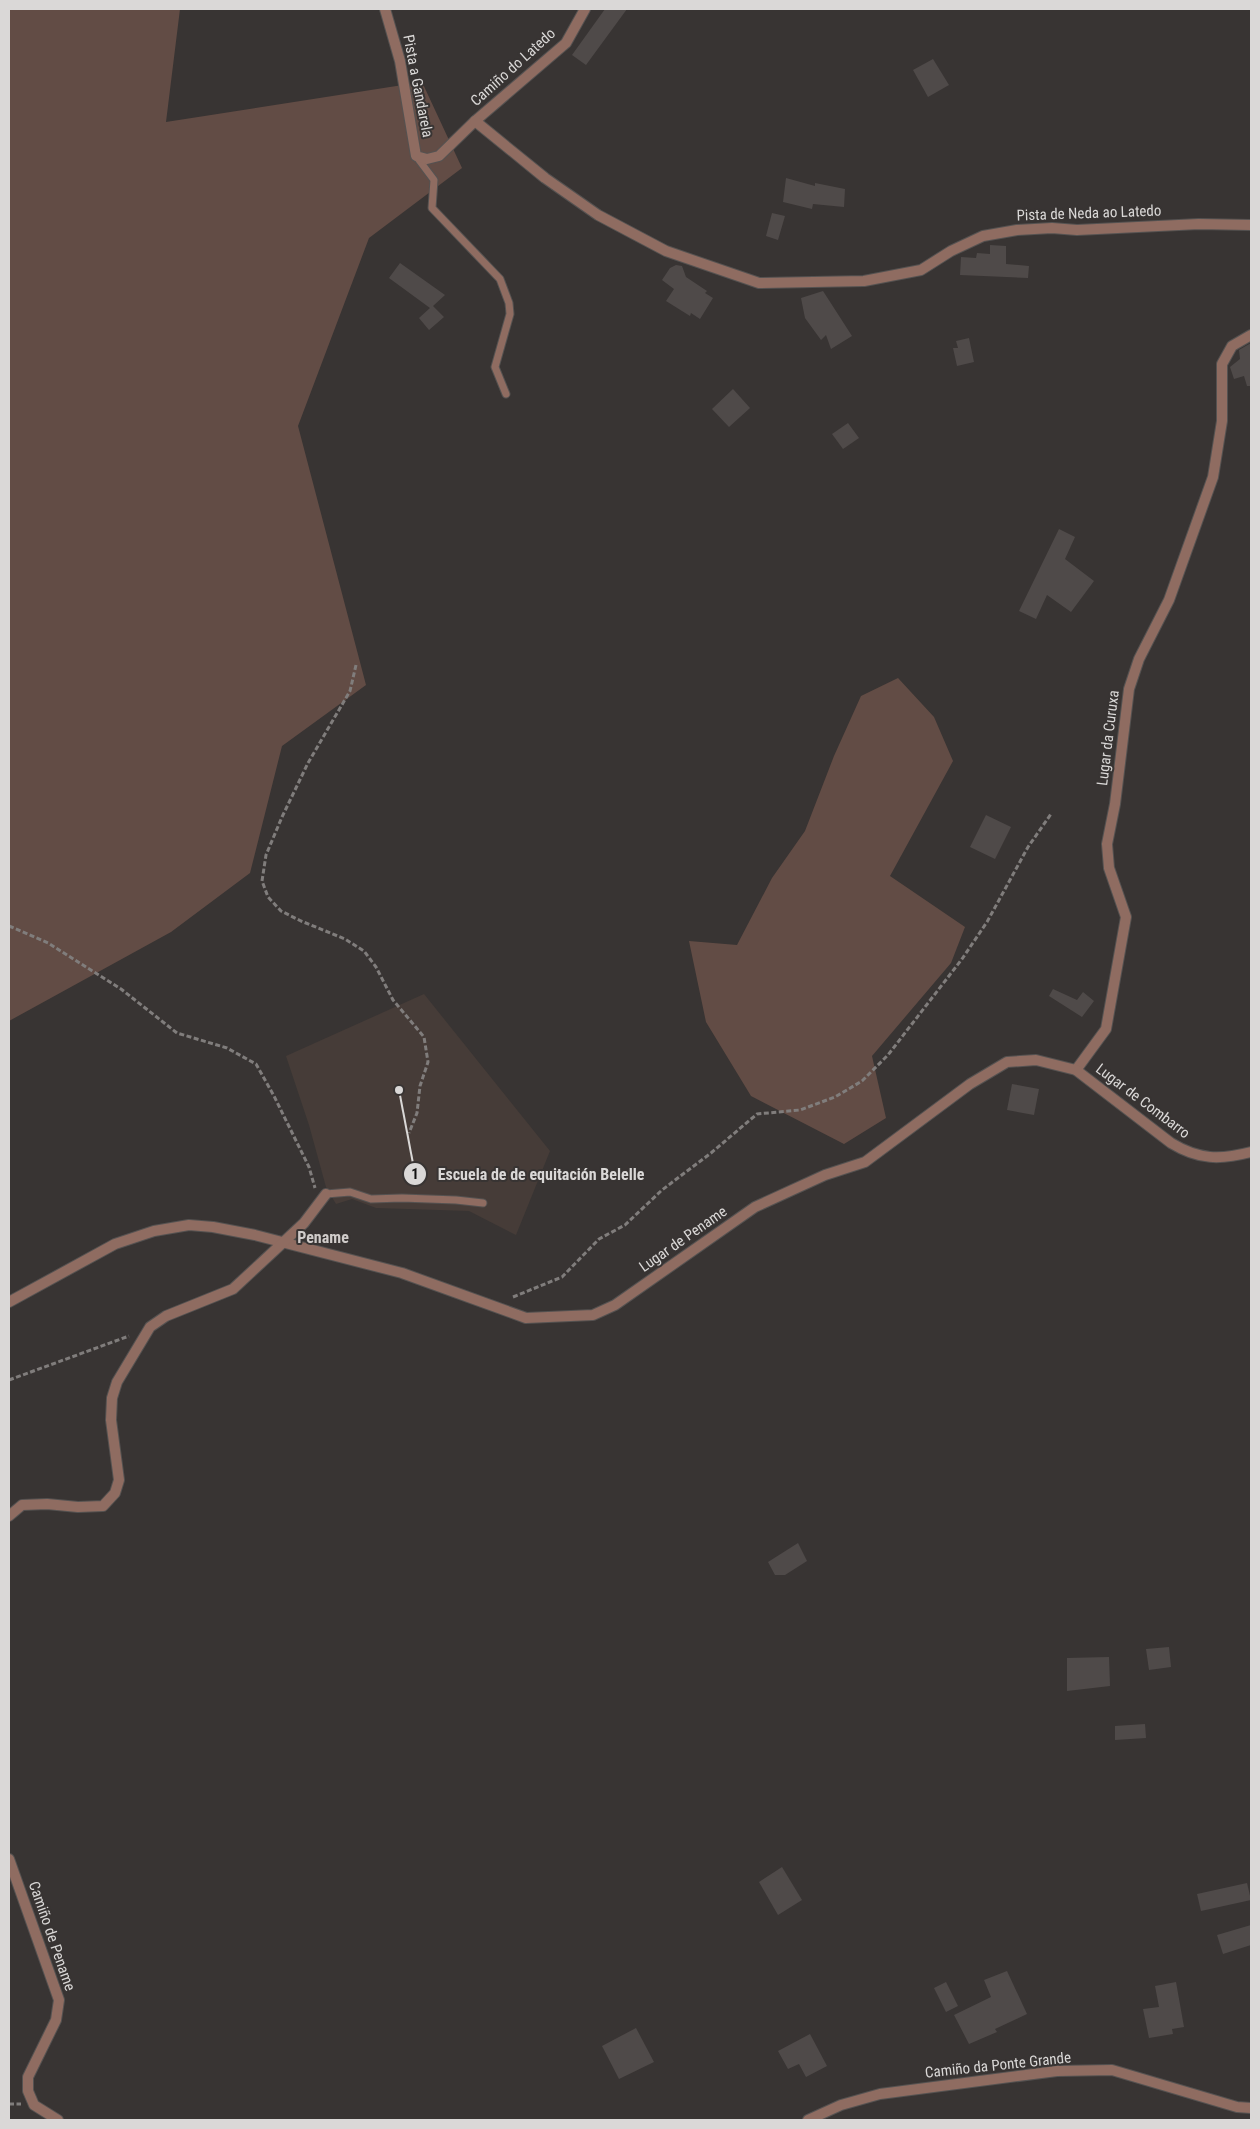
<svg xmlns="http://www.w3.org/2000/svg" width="1260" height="2129" font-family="'Roboto Condensed',sans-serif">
  <rect width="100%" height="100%" fill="#383433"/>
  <polygon fill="#463c38" points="424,994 550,1151 516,1235 469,1211 376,1208 352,1199 336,1204 326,1187 309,1125 286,1056"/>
  <g fill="#624c45">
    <polygon points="9,9 180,9 166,122 422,82 462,168 369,238 298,426 366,685 282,746 250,873 171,932 9,1021"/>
    <polygon points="898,678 934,717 953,761 890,876 965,927 951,963 872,1056 886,1118 844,1144 751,1096 706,1022 689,941 737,945 772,878 805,831 834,756 861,696"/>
  </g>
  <g fill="#4f4a49">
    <polygon points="605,9 627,9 586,65 572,55"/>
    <polygon points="933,59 949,85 928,97 913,70"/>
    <polygon points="786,178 815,186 815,183 845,189 844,207 813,204 812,209 783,202"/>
    <polygon points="772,213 785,216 778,240 766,236"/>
    <polygon points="990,245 1006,246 1006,264 1029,266 1028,278 960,275 961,257 976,258 977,253 990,254"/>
    <polygon points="400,263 445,295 433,306 444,317 429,330 419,318 430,308 389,278"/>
    <polygon points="676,265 682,266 686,277 707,291 705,293 713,298 700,319 691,313 690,316 666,301 674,289 662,280 670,268"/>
    <polygon points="823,291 852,336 831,349 826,335 821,340 805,318 801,298"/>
    <polygon points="969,338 974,362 957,366 953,348 958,348 956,341"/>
    <polygon points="1251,343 1251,386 1247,386 1244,376 1234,379 1230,367 1240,359 1239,350"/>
    <polygon points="733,389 750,408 729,427 712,409"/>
    <polygon points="848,423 859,438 843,449 832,434"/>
    <polygon points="1059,529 1075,537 1065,559 1094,581 1071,612 1047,595 1036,619 1019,611"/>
    <polygon points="986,815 1011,827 995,859 970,847"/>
    <polygon points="1053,989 1077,1000 1083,992 1094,1001 1082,1017 1049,996"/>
    <polygon points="1012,1084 1039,1089 1034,1115 1007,1110"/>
    <polygon points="798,1543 807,1561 785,1575 775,1575 768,1562"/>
    <polygon points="1169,1647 1171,1667 1149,1670 1146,1649"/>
    <polygon points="1109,1657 1110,1686 1067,1691 1067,1658"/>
    <polygon points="1145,1724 1146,1738 1115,1740 1115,1726"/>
    <polygon points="782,1867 802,1900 778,1915 759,1882"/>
    <polygon points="1247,1883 1251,1900 1201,1911 1197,1894"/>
    <polygon points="1251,1925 1251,1945 1223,1954 1217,1935"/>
    <polygon points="1007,1971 1027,2014 995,2029 997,2032 969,2044 954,2015 991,1997 984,1980"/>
    <polygon points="946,1982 958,2006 946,2012 934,1988"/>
    <polygon points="1176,1982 1184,2027 1172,2029 1173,2034 1149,2038 1143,2009 1159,2007 1155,1986"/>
    <polygon points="636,2028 654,2062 619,2079 602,2046"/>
    <polygon points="810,2034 827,2066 806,2077 799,2064 788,2069 778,2051"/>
  </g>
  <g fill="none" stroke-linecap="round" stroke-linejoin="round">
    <defs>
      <g id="service">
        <polyline points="416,156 434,180 432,208 500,279 509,303 510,314 495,367 506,394"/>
        <polyline points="326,1194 350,1192 371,1199 402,1198 456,1200 483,1203"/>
      </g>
      <g id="minor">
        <polyline points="385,9 400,61 416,156 427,159 439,156 475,121 566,43 585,9"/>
        <polyline points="475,121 545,178 598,215 666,251 759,283 864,281 921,270 951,251 983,236 1017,230 1052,228 1077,230 1199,224 1251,225"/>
        <polyline points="1076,1070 1106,1029 1126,917 1109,868 1107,844 1115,804 1129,689 1139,659 1169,600 1213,477 1222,421 1222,364 1232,346 1251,335"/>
        <path d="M9,1302L115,1244L154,1231L189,1225L213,1227L255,1235L402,1273L526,1318L593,1315L615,1305L755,1207L825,1175L865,1162L970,1084L1007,1062L1036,1060L1076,1070L1171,1143C1199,1160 1220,1160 1251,1152"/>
        <polyline points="9,1516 22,1505 47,1504 78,1507 103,1506 115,1493 119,1480 111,1420 112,1398 117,1382 150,1327 166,1316 233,1289 304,1223 326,1194"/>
        <polyline points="9,1859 59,2000 56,2020 28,2077 28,2091 34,2105 58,2120"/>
        <polyline points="808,2120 841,2105 880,2094 1057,2071 1112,2070 1237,2107 1251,2108"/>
      </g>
    </defs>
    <use href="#service" stroke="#555251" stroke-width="9"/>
    <use href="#minor" stroke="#555251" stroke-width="12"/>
    <g stroke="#807d7c" stroke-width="3" stroke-dasharray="5 2.5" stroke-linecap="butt">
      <polyline points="356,665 350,691 308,763 282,817 266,855 262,881 268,897 281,911 301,921 345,939 364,951 376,967 393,1000 424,1037 428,1062 420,1086 417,1113 409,1133"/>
      <polyline points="9,926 48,943 121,989 177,1033 227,1048 256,1064 274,1096 309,1167 315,1188"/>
      <polyline points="513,1297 562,1277 599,1239 625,1225 662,1190 711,1153 757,1114 800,1110 835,1097 862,1081 888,1055 962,959 987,922 1028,847 1051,814"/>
      <polyline points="9,1380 129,1336"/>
      <polyline points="9,2104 21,2104"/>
    </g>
    <use href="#service" stroke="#8f6c61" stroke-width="7"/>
    <use href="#minor" stroke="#8f6c61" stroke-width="10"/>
  </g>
  <g text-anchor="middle" stroke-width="4" stroke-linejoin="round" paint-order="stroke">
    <g font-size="15" fill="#dad8d7" stroke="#383433">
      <text transform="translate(513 67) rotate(-42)" y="5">Camiño do Latedo</text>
      <text transform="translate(418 86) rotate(79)" y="5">Pista a Gandarela</text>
      <text transform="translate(1089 213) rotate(-2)" y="5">Pista de Neda ao Latedo</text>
      <text transform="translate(1108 738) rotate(-83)" y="5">Lugar da Curuxa</text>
      <text transform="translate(1143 1101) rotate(37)" y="5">Lugar de Combarro</text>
      <text transform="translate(683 1239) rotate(-35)" y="5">Lugar de Pename</text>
      <text transform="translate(52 1936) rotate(71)" y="5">Camiño de Pename</text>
      <text transform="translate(998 2065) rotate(-6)" y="5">Camiño da Ponte Grande</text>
    </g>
    <g font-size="16" font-weight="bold" fill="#d0ccca" stroke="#383433">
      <text x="323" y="1243">Pename</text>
    </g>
  </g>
  <path fill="none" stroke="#dad8d7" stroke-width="2" d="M399 1090L415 1174"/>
  <g fill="#dad8d7" stroke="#383433" stroke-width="2">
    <circle cx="399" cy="1090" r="5"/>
    <circle cx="415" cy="1174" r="12"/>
  </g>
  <g font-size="15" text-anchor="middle" font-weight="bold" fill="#111">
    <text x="415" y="1179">1</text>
  </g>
  <g font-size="16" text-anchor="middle" font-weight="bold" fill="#dad8d7" stroke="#383433" stroke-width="4" stroke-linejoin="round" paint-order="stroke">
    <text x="541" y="1180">Escuela de de equitación Belelle</text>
  </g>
  <rect width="1260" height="2129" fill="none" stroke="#dad8d7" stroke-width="20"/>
</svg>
